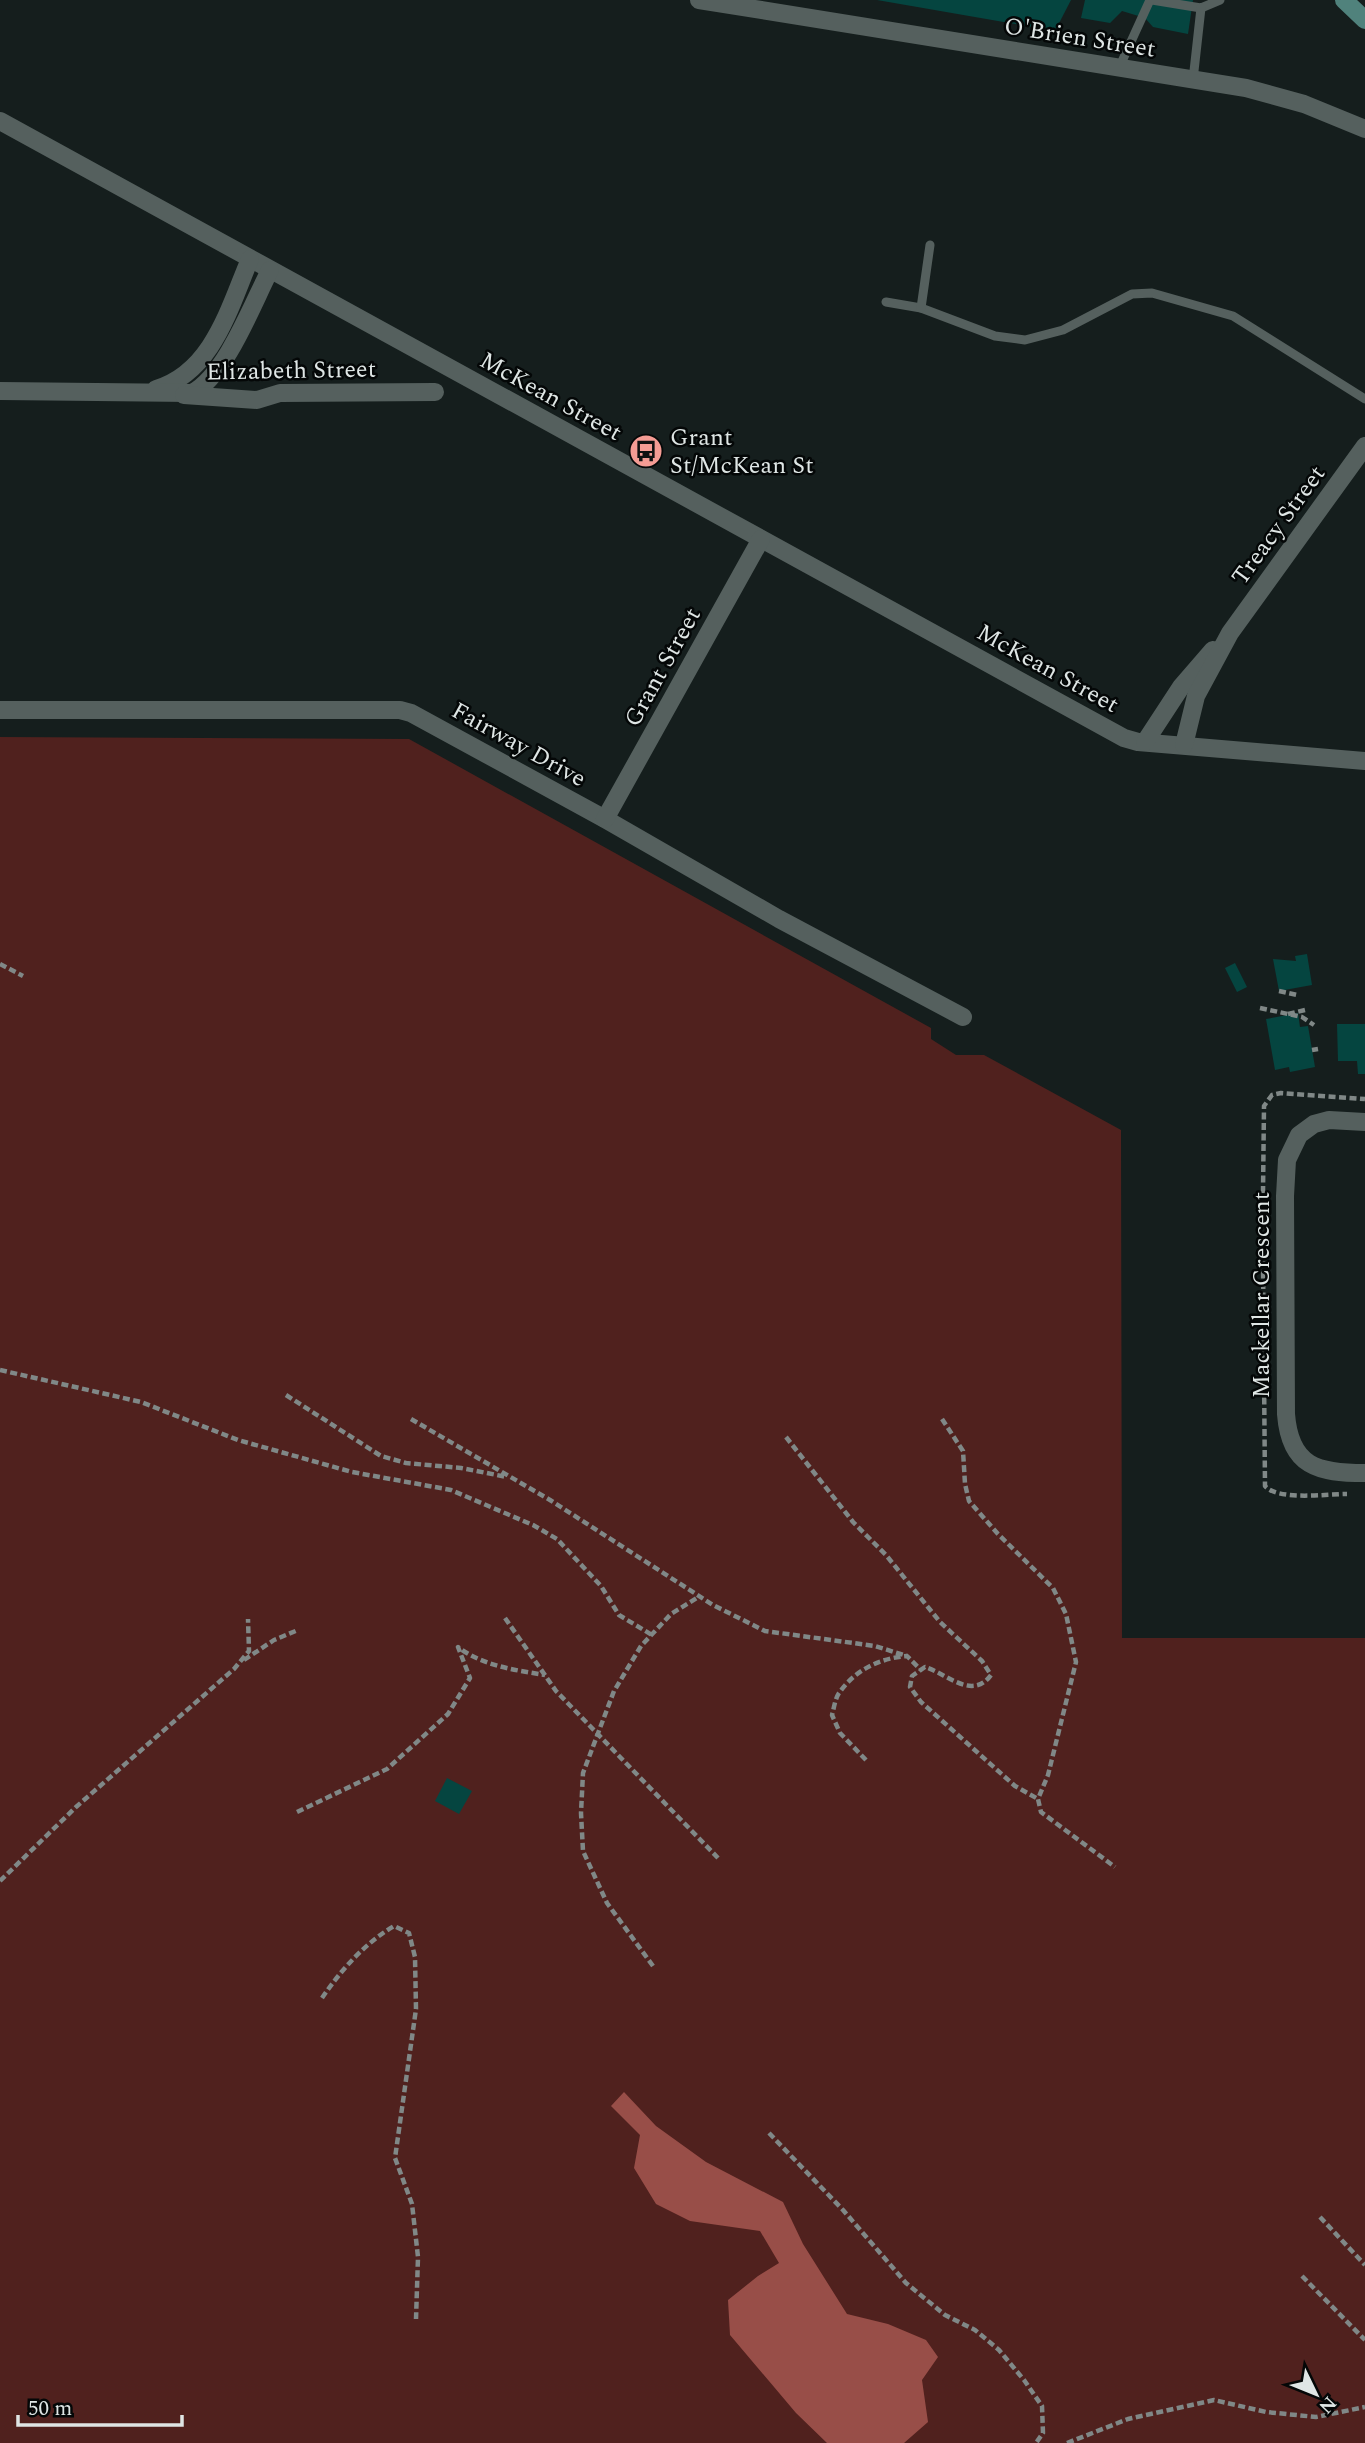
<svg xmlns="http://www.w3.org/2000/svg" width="1365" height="2443" font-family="Spectral,serif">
  <rect width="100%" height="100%" fill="#151e1d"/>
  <polygon fill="#50211e" points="0,737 409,739 931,1028 931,1039 956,1055 984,1055 1121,1130 1122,1638 1365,1638 1365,2443 0,2443"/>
  <polygon fill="#984e48" points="624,2092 656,2126 706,2162 783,2202 803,2244 847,2314 888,2324 926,2340 938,2357 922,2380 928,2422 904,2443 827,2443 796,2413 730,2335 728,2300 758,2276 779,2263 760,2231 690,2221 656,2204 634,2168 640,2135 611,2106"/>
  <g fill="#054540">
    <polygon points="877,0 1071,0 1055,31"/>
    <polygon points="1085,0 1193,0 1188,34 1153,27 1145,18 1122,11 1110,23 1081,18"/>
    <polygon points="1307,954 1312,985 1279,991 1273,959 1296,961 1295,956"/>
    <polygon points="1235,963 1247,987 1237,992 1225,968"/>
    <polygon points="1298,1013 1300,1027 1308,1026 1315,1067 1290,1072 1289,1067 1275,1070 1266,1019"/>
    <polygon points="1337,1024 1365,1024 1365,1074 1358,1074 1357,1061 1338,1061"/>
    <polygon points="447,1778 472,1791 459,1814 435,1801"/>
  </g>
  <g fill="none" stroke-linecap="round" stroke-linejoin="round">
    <g stroke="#808887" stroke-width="4.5" stroke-dasharray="7 3.5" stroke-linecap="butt">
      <polyline points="0,964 23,976"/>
      <polyline points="1279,991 1297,995"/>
      <polyline points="1260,1008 1302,1017 1314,1025"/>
      <polyline points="1288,1014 1305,1010"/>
      <polyline points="1312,1050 1318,1049"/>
      <polyline points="1263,1193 1264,1106 1272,1095 1281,1093 1365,1099"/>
      <path d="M1263,1261L1265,1486C1278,1501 1326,1494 1347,1494"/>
      <polyline points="0,1370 141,1402 238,1440 352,1472 451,1490 533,1525 557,1539 601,1586 619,1615 652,1635"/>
      <polyline points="286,1395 381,1456 406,1463 461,1468 507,1477"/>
      <polyline points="411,1419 550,1500 713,1605 765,1631 875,1646 907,1656"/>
      <polyline points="942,1419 963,1451 965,1484 969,1501 998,1534 1053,1588 1066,1614 1076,1662 1048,1775 1038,1799 1041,1812 1115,1867"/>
      <path d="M786,1437L853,1522L886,1555L940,1622L982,1661L991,1675C972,1701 946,1673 925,1667L912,1676L910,1687L921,1702L1015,1786L1038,1799"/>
      <polyline points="505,1618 556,1691 718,1858"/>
      <polyline points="244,1660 274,1640 298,1630"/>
      <path d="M866,1760L840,1733L832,1715C834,1708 835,1699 839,1693C855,1670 880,1658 907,1656L921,1670"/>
      <path d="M297,1812L387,1769L448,1714L470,1678L458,1647C483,1666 515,1670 545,1675"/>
      <polyline points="0,1881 76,1807 234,1669 249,1651 248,1619"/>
      <polyline points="653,1966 607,1903 583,1851 581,1813 583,1773 614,1691 641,1646 671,1614 700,1596"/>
      <path d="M322,1998C341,1970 365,1943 394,1926L409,1933L415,1957L416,2009L395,2158L412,2204L418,2257L416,2319"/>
      <polyline points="769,2133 843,2210 906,2283 945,2315 975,2330 999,2350 1024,2380 1042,2406 1043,2433 1036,2443"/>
      <polyline points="1320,2217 1365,2265"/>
      <polyline points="1302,2276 1365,2340"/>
      <polyline points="1067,2443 1128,2419 1214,2400 1266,2412 1316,2417 1365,2407"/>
    </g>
    <g stroke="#55605e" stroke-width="9">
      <polyline points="1152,0 1201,8 1220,0"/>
      <polyline points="1119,68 1150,0"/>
      <polyline points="1193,80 1201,8"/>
      <polyline points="886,302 921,308 995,336 1025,340 1063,330 1132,294 1152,293 1233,316 1365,399"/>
      <polyline points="921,308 930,245"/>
    </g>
    <g stroke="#55605e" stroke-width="18">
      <polyline points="699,0 1246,88 1304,104 1365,129"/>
      <polyline points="0,121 1124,738 1138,742 1365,761"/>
      <path d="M156,389C213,372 229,308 250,259"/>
      <path d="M0,391L192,393C226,375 252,305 270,270"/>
      <polyline points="184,395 257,400 280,393 435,392"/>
      <polyline points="0,710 400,710 411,713 605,819 779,919 963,1017"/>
      <polyline points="1145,742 1181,687 1213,650"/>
      <polyline points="1184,745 1196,696 1230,633 1365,446"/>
      <polyline points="605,819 761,539"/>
      <path d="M1365,1122L1329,1120L1314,1124L1299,1135L1287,1160L1285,1196L1286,1414C1290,1467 1318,1473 1365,1473"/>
    </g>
    <polyline stroke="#50827c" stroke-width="18" points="1344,0 1365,20"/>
  </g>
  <defs>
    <symbol id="bus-disc" viewBox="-11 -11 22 22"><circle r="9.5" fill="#f59c94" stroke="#040707"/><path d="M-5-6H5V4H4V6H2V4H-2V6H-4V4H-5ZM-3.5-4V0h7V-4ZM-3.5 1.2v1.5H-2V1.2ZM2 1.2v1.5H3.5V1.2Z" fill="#111"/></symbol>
  </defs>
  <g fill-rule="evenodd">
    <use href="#bus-disc" x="627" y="432" width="38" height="38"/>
  </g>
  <g text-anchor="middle" stroke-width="5" stroke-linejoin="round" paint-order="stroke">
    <g font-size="24" fill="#dfe6e5" stroke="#040707">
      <text transform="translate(1080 37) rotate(9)" y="8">O'Brien Street</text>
      <text transform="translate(291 370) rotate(-1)" y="8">Elizabeth Street</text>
      <text transform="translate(551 396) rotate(29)" y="8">McKean Street</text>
      <text transform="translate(1278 525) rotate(-54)" y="8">Treacy Street</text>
      <text transform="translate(662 667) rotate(-61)" y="8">Grant Street</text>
      <text transform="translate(1048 668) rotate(29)" y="8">McKean Street</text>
      <text transform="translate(519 744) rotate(29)" y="8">Fairway Drive</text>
      <text transform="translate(1261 1295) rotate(-90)" y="8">Mackellar Crescent</text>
    </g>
    <g font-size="24" fill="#dfe6e5" stroke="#040707" text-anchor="start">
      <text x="670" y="445">Grant<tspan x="670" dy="28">St/McKean St</tspan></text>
    </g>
  </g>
  <g transform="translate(1316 2394) rotate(133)" stroke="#040707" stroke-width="5" paint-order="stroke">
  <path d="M0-5L12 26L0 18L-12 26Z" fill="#dfe6e5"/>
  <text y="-10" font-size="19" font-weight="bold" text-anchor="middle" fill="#dfe6e5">N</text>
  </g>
  <path d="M18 2415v10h164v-10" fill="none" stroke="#dfe6e5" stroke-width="3.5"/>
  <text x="28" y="2415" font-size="21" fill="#dfe6e5" stroke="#040707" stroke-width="5" paint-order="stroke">50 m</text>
</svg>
